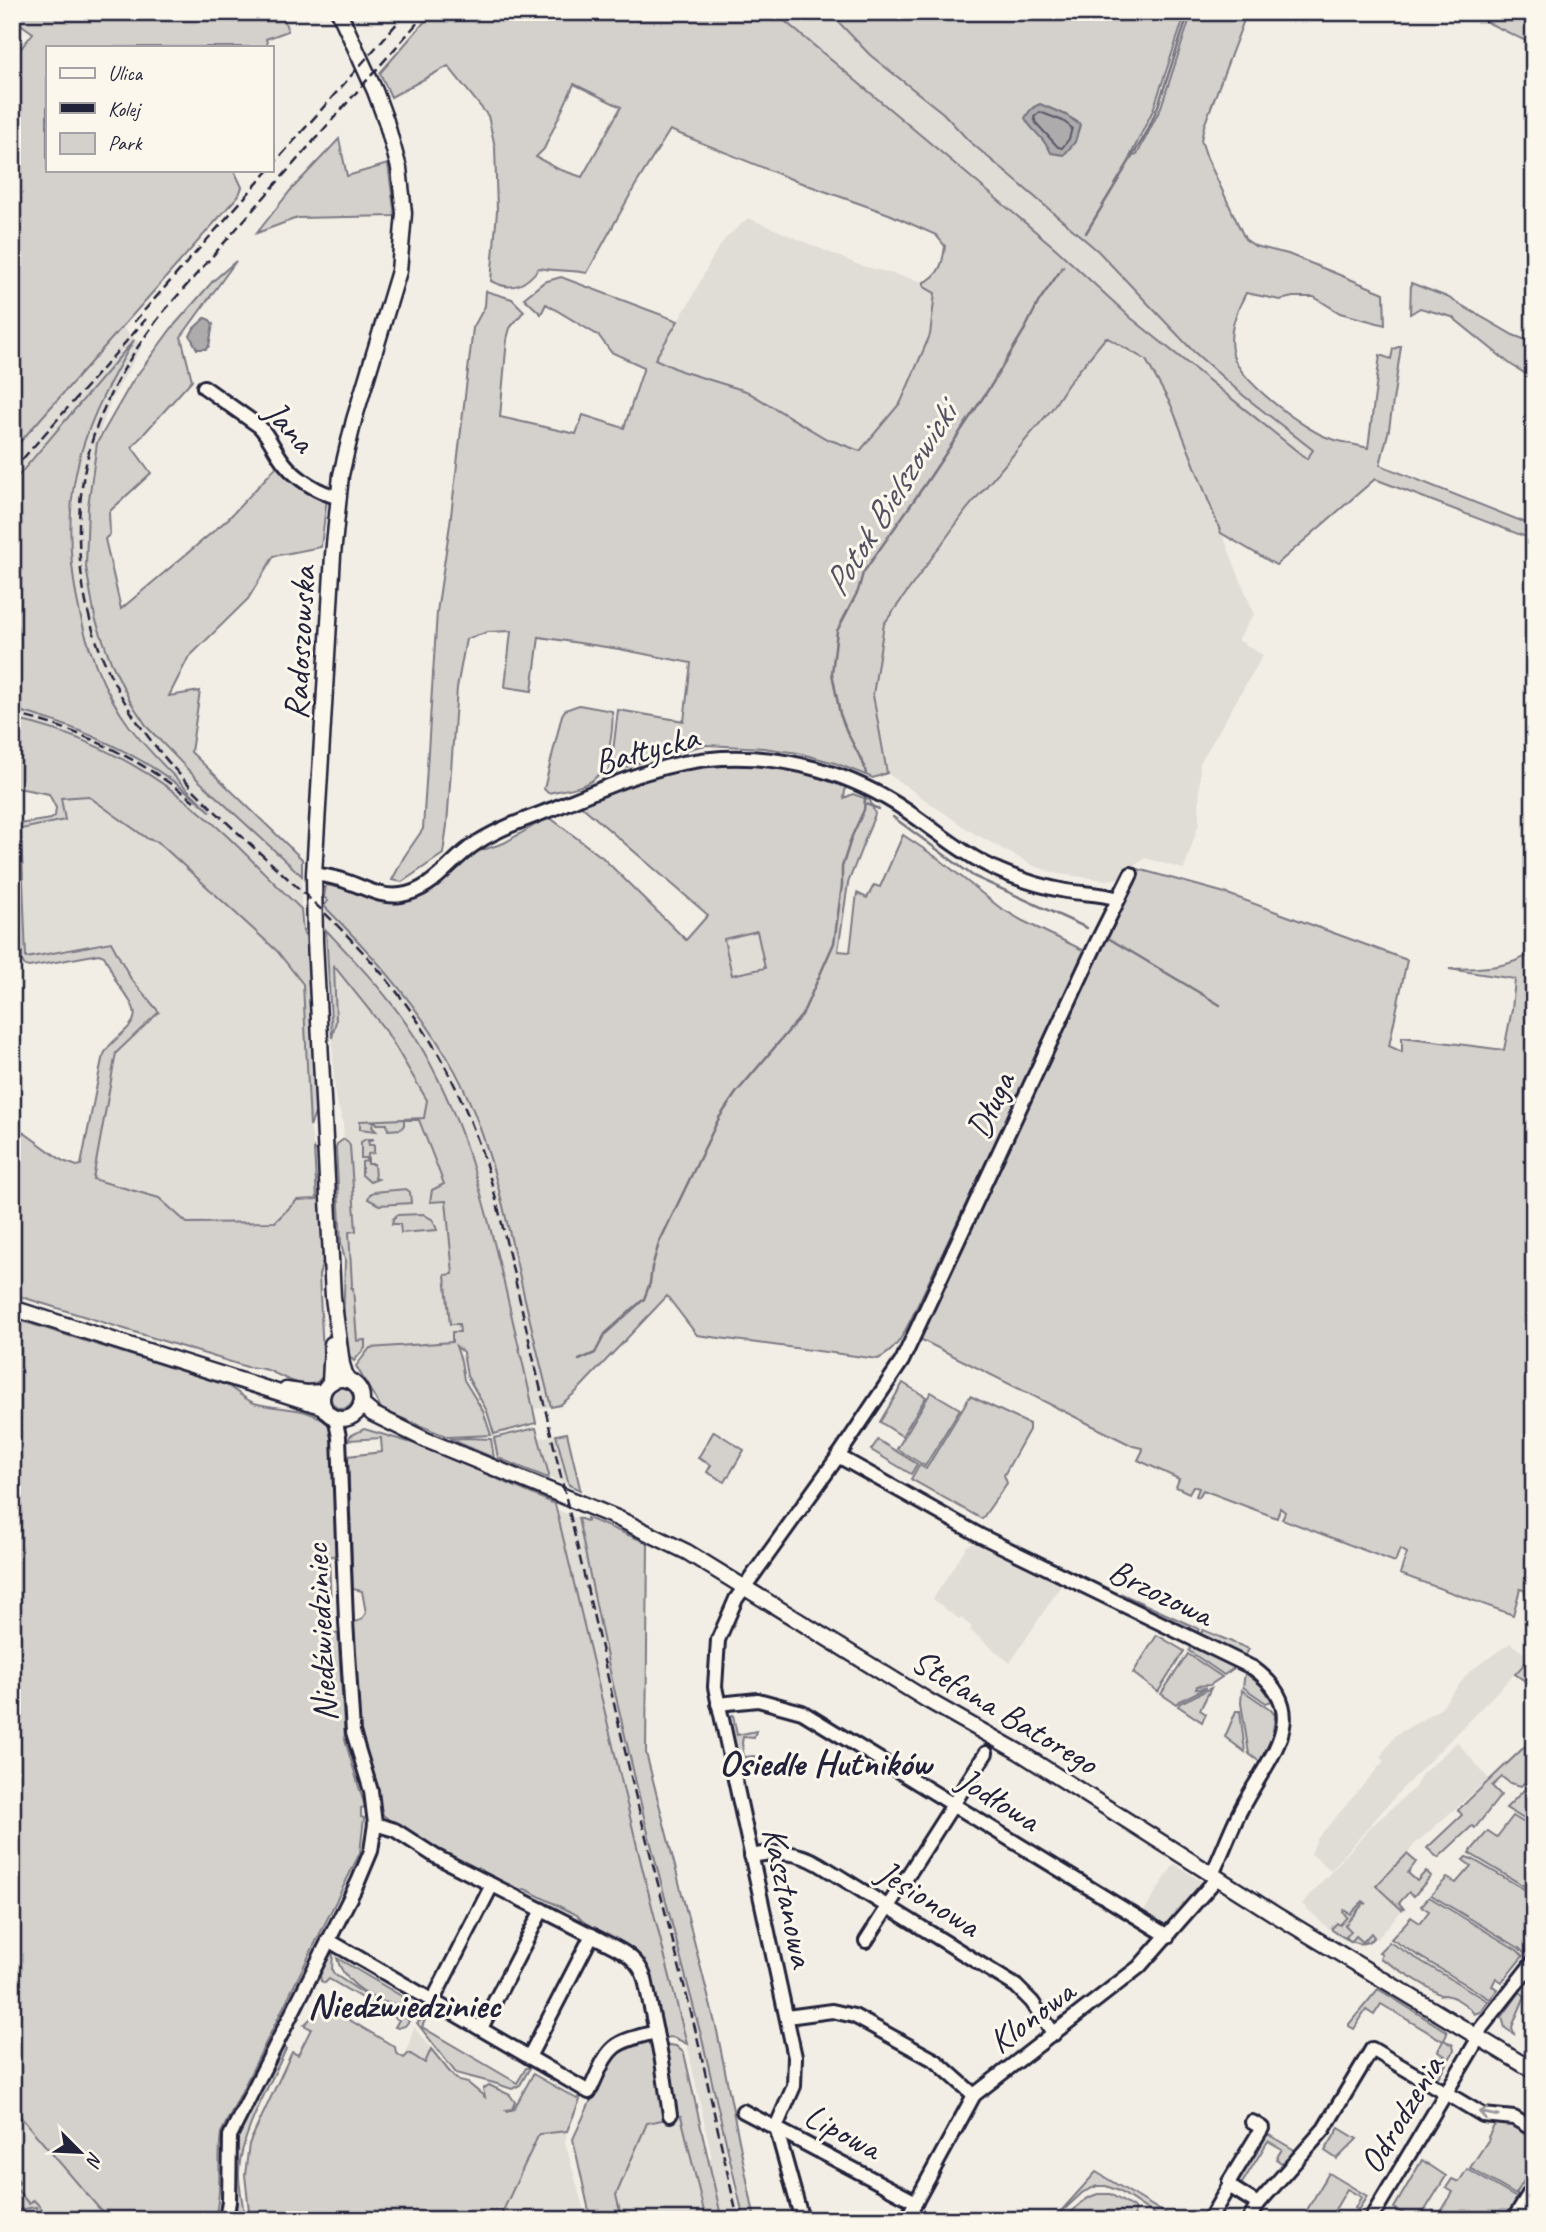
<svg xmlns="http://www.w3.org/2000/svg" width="1546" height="2232" font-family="Caveat,sans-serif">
  <rect width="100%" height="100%" fill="#f2eee5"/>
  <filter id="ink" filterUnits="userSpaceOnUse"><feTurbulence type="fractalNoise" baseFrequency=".0143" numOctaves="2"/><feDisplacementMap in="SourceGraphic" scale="14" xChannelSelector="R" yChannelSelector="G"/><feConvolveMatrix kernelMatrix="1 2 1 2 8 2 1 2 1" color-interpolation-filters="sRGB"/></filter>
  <g filter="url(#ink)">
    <g fill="#e0dcd6">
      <polygon points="774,12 829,12 870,55 943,113 968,140 1098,251 1193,351 1244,396 1314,450 1307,459 1131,318 1053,247"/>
      <polygon points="748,218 859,265 924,282 924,287 935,293 930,335 901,402 860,451 825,438 746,391 681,371 654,359 688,305 715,253 725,239"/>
      <polygon points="122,327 142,346 111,400 102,426 91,472 88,506 86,567 95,618 111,662 148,728 175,759 302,876 301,909 206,818 147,773 46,727 12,719 12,709 50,719 76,728 134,756 163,774 196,798 145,745 114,702 90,647 82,619 73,574 71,543 73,507 80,455 100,399 131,345 12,480 12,451"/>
      <polygon points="1106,337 1146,359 1171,405 1254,614 1238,640 1263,655 1200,763 1199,823 1184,869 1145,858 1118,878 1107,880 1058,874 1034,866 970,831 887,773 873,695 884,624 967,509 1052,409 1068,384"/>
      <polygon points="77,795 88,796 146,839 158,842 278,951 303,984 310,1126 314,1149 317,1200 297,1200 276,1222 187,1223 159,1198 92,1179 116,1053 158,1012 131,979 111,942 26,958 21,829 65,820 61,798"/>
      <polygon points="324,906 359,941 412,1002 442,1050 467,1098 497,1180 551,1407 533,1409 485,1204 468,1150 445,1094 414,1036 395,1009 359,965 326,930"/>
      <polygon points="757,930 766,968 732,975 724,938"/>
      <polygon points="334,965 386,1031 427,1100 424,1118 496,1338 354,1356 343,1122 335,1096 332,1035 336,1018"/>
      <polygon points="556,1435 569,1485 550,1478 540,1438"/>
      <polygon points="557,1510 588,1522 741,2220 622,2220 616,2195 647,2123 681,2116 692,2162 712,2157 687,2044 642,1867"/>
      <polygon points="974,1543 1062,1584 1010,1663 970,1630 972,1627 961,1618 959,1619 933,1599 967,1546"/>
      <polygon points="1510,1643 1530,1658 1399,1792 1331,1870 1311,1854 1317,1839 1384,1761 1380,1757 1396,1735 1440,1709 1470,1671"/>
      <polygon points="1457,1742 1489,1779 1416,1843 1407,1854 1377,1885 1402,1910 1377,1939 1374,1937 1369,1942 1360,1944 1352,1942 1330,1930 1302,1904 1372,1826 1415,1787 1422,1774"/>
      <polygon points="1174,1864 1203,1882 1169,1924 1162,1926 1142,1914"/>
      <polygon points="414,2027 431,2049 424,2064 406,2053"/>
      <polygon points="12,2107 47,2148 109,2220 12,2220"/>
      <polygon points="567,2131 565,2142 584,2211 584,2220 515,2220 502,2213 538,2136"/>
    </g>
    <g fill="#d4d1cc" stroke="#7b7a84" stroke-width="2" fill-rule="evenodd">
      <polygon points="12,12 281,12 288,31 266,39 268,47 47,47 47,170 234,170 242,187 239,195 12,451 12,60 33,33 12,18"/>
      <path d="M433,12H774L1054,247L1131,318L1307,459L1313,450L1244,396L1193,351L1098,251L968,140L943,113L870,55L829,12H1059L1113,21H1121L1128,12H1186L1153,110L1130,157L1137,155L1161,107L1192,12H1247L1204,126L1201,140L1207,158L1245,239L1255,246L1288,254L1384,293L1385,325L1340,313L1314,297H1293L1280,300L1246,293C1236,312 1227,333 1233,355C1240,381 1301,427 1326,437C1339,442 1354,444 1368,448L1380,355L1391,359L1393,349L1401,346L1389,429L1380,465L1534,526V540L1375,479L1276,565L1221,533L1171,405L1146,360L1106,337L1068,384L1052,409L967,509L884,624L873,695L887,773L873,778L835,763L798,753L764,748L706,745L658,756L607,774L612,760L618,710L684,721L691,663L619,649L539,637L532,691L505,687L511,631L488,632L466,639L457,688L447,825L443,854L402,882L392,880L404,857L423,829L437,612L450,524L473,328L485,306L486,291L512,299L524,311L510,328L507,339L500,417L576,434L583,415L624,428L644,367L611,352L599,336L546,304L541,314L524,298L544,282L561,277L678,321L655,359L681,371L746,391L825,438L860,451L901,402L930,335L935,293L924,287V282C940,276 943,262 945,246L936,235L889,214L796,181L670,130L635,186L587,273C570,270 554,271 539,268C525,286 512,292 491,281L497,211L495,147L488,116L448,66L391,97L380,73ZM574,84L621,107L582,177L558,169L536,157L544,149ZM1066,115L1079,123L1050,148L1044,142Z"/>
      <polygon points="1466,12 1534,12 1534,45"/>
      <polygon points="339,139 347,176 388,164 395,216 297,218 257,233 290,191"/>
      <polygon points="236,261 181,337 192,380 132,447 151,473 109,512 110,534 105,539 121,609 228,519 278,465 300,485 327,498 321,547 274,556 248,599 188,658 169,696 200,691 191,752 302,859 302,876 196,778 148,728 130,701 111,662 95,618 86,567 88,506 97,443 132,382 171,329 213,281"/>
      <polygon points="1411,283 1447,297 1513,335 1534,343 1534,379 1510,364 1452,317 1420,308 1410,314"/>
      <path d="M134,340C112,377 92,414 80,456C57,542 77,655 130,727C154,758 183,785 211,812C155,760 86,728 12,709V483Z"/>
      <path d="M579,705L612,711C614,724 611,737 609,749C602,787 582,786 548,793L544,789L562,715L565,710Z"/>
      <path d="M12,719C74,731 135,761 185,800C227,832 263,873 301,909L303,932L308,939L317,1109L310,1126L303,984L277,951L158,842L148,839L88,796L61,798L65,820L21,829L26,958L111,942L131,979L159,1012L116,1053L93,1179L159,1198L187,1223L275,1222L297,1200L317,1199L314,1149L319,1153L325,1254L319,1275L324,1373C315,1396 285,1378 270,1371C263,1368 255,1368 247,1367L12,1294V1124L63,1161L77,1166L81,1165L102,1059C107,1045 117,1039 127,1029C146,1012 125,997 116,981C112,973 109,964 104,956L99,954L29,967L25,966L22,961L16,828L19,824L51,819L55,816L56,808L49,794L12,787Z"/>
      <path d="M752,763L812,773L846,784L844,798L853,794L870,800L875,814L848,883L838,951L850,952L857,893L867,898L874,885L880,887L903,835L939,859L999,907L1023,921L1085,951L1024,1082L912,1317C903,1335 897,1350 878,1359L697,1335L667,1296L576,1392L560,1405L551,1407C540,1362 529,1318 519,1273C503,1205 488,1133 455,1071C419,1006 376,958 324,906L328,901L324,897L326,885L336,887L337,884L379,901H409L425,895L440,885L470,854L504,843L549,817L603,858L686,940L708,915L578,803L629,782L698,765ZM757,931L765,968L732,975L724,939Z"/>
      <path d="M1138,869L1225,893L1407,960L1389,1046L1402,1052V1037L1504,1050L1512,1009L1515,979L1449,969C1481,968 1506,969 1534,952V1598L1526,1595L1524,1590L1520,1589L1513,1615L1400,1574L1407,1553L1400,1549L1395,1562L1282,1519L1285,1512L1280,1508L1277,1518L1203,1490L1199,1497L1196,1496L1199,1488L1193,1486L1189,1493L1176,1487L1179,1479L1138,1460L1143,1450L1142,1448L1133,1446L1107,1433L920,1339Z"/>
      <path d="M326,930C358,964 390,997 415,1037C463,1114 484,1200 505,1287C515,1332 527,1378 536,1423L494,1434L487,1411L467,1376L463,1352L456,1346L461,1361L464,1380L483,1411L491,1435L448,1437L382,1410L356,1366L370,1348L452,1342V1332H460L459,1324H450L445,1275L453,1274L446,1201L430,1202L432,1190L444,1184L419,1120H404V1125L401,1129L388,1130L387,1124H377L376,1122H373L372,1127L376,1131L360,1129V1121L424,1118L427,1100L386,1031L334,966L336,1021L332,1038Z"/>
      <polygon points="344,1139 348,1142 350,1146 356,1231 349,1232 352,1285 351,1288 353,1288 357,1341 365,1340 365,1348 354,1361 348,1355 343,1330 345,1260 341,1243 336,1148 337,1144"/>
      <polygon points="366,1139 374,1139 368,1141 369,1145 374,1145 374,1153 368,1154 368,1164 374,1164 375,1178 378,1179 370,1182 362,1175 362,1162 366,1161 366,1158 361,1158 361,1142"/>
      <polygon points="406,1189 410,1192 411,1203 379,1205 368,1199 370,1194 374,1192"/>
      <polygon points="423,1214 433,1220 437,1230 401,1233 400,1224 392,1224 393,1219 397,1215"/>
      <path d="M12,1318L226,1385C236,1390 244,1399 254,1403C282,1411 310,1405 332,1427L336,1555L329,1557L332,1635L338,1633L345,1740L365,1807L361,1808V1817L364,1818L360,1853L221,2133C217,2161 223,2192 214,2220H109L12,2107V1790L21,1846L18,1805L12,1783Z"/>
      <polygon points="903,1383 926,1397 902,1436 880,1422"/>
      <circle cx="342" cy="1398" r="11"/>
      <polygon points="931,1392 960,1409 925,1466 897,1449"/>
      <polygon points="970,1396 1029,1424 1029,1430 1004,1475 1007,1483 982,1519 911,1479 919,1465 926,1469"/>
      <polygon points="536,1428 549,1475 548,1478 498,1458 494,1438"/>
      <polygon points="364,1429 419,1445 555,1504 642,1867 687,2044 673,2037 661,2038 639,1958 632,1951 586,1925 577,1915 525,1889 515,1891 443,1855 409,1830 393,1823 383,1815 359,1743 352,1623 361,1620 366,1613 362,1591 353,1589 348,1456 382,1452 381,1438 349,1440 350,1436"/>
      <polygon points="714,1431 744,1450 725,1482 707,1472 711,1465 698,1458"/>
      <polygon points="567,1433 580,1488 580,1490 569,1485 556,1435"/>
      <polygon points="466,1438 491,1439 494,1458 450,1439"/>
      <polygon points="878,1440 917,1464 911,1474 871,1450"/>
      <polygon points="578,1518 587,1521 587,1518 648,1543 646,1753 717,2031 755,2220 744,2220 703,2043 645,1821 609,1667"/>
      <polygon points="1122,1594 1199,1629 1196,1635 1124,1600"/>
      <polygon points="1203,1630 1249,1649 1244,1658 1199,1636"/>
      <polygon points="1157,1635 1184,1651 1158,1692 1133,1673"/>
      <polygon points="1193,1644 1237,1666 1224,1675 1189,1651"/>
      <polygon points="1534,1649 1534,1687 1515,1674 1530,1658"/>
      <polygon points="1188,1654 1222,1677 1210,1685 1197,1686 1196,1689 1206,1688 1179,1701 1176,1704 1161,1694"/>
      <polygon points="1245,1673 1263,1687 1272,1701 1266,1703 1243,1687"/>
      <polygon points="1211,1688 1200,1710 1206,1714 1202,1722 1178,1706 1180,1703"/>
      <polygon points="1242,1690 1270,1709 1275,1715 1272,1739 1260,1762 1249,1754 1241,1703"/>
      <polygon points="1236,1711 1240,1711 1245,1752 1225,1737"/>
      <polygon points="733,1715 737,1735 756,1731 754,1738 743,1737 742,1743 744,1757 754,1756 754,1758 737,1762 729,1716"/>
      <polygon points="1534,1738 1534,1773 1521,1786 1510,1783 1502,1777 1492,1786 1501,1795 1475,1828 1472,1826 1438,1858 1427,1848 1462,1815 1458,1810"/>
      <polygon points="1528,1786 1534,1789 1534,1825 1506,1808"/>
      <polygon points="1513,1816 1534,1829 1534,1892 1469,1853 1488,1831 1497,1837"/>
      <polygon points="1407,1854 1416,1862 1408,1873 1417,1881 1426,1871 1431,1876 1414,1896 1409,1892 1399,1903 1404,1909 1402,1910 1376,1886"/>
      <polygon points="1466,1857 1472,1859 1534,1895 1534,1945 1525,1954 1519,1948 1431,1895 1447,1878 1456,1883 1471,1866 1463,1860"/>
      <polygon points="1429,1897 1517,1950 1523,1956 1502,1982 1496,1978 1492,1986 1498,1989 1490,1999 1391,1939 1411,1917 1420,1923 1429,1911 1421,1906"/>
      <path d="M1363,1901L1367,1904L1364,1903L1345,1925L1351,1931L1346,1937L1351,1942L1356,1936L1363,1942L1371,1933L1374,1937C1362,1951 1346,1939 1332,1930V1928L1337,1923L1340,1925L1347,1917L1343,1912L1344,1910L1350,1914Z"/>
      <path d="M1389,1942L1488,2001H1489L1480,2012L1474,2014C1468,2005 1452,1994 1441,1995L1380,1958L1382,1954L1379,1952Z"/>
      <polygon points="333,1953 332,1970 334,1974 369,1997 404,2016 409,2021 405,2026 398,2028 395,2027 399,2020 329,1979 325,1983 321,1981 320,1975 329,1956"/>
      <path d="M337,1958L410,2001L414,1994L418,2003L411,2016L406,2006C399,2004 391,2004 384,2002C364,1994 342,1979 337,1958Z"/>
      <polygon points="1378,1989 1446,2031 1447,2034 1444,2040 1453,2045 1454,2051 1437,2079 1433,2077 1445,2056 1438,2051 1443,2041 1381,2004 1374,2015 1366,2010 1354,2029 1349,2026 1349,2024"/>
      <polygon points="1520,1992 1525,1996 1512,2027 1514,2034 1505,2028 1502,2017"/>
      <polygon points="321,2003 395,2047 396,2053 404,2058 409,2053 425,2063 431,2049 453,2076 459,2081 468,2083 485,2097 483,2089 489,2085 510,2095 515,2102 512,2109 505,2110 507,2112 514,2109 533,2074 577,2099 581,2093 580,2100 567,2131 540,2134 538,2136 502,2213 515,2220 250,2220 245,2175 249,2144 292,2052 298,2055 311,2029 304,2025 321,2008"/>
      <polygon points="421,2020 425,2020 422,2027 517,2083 526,2068 531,2066 520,2085 512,2089 494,2083 456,2073 417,2023"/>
      <polygon points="647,2040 654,2045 667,2119 647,2123 616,2195 622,2220 591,2220 573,2139 608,2063 623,2046"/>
      <polygon points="663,2044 676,2046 684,2053 722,2220 706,2220 681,2116 676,2117"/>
      <path d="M280,2046L286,2049C270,2085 241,2133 239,2171C238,2187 244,2203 244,2220H235C241,2192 233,2164 238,2137C245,2107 267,2074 280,2046Z"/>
      <polygon points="1497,2120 1512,2121 1534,2135 1534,2164 1516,2194 1521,2198 1470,2168 1489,2139 1488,2137"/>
      <polygon points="1339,2128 1357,2139 1337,2159 1325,2151"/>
      <polygon points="1264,2132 1296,2151 1284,2165 1276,2159 1282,2149 1268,2141 1241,2185 1235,2180"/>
      <polygon points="1422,2160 1446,2176 1419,2220 1413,2219 1394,2208"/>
      <polygon points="1467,2169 1520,2200 1508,2220 1428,2220 1433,2211 1439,2215 1453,2192 1446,2188 1452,2179 1459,2182"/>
      <polygon points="1096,2172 1176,2220 1163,2220 1119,2191 1106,2186 1097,2186 1083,2192 1053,2220"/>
      <polygon points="12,2173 20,2182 15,2187 29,2204 34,2200 42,2209 40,2214 37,2214 36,2207 18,2210 12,2184"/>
      <polygon points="1329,2173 1367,2196 1358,2210 1355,2208 1361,2197 1347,2189 1329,2220 1301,2220"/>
      <path d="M1098,2194H1110L1134,2208L1135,2220H1066C1074,2208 1084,2198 1098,2194Z"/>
    </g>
    <g fill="#aeabad" stroke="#76747f" stroke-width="2">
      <path d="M1040,104L1066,115L1080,125L1075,142L1064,155L1051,153C1046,139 1032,132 1025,118C1029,111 1032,107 1040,104Z"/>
      <polygon points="205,318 210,320 213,324 209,346 206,349 197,349 190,336 194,328"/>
    </g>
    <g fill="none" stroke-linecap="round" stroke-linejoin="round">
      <polygon stroke="#5a5969" stroke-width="2" points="1040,112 1063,121 1072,128 1069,139 1062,148 1058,147 1036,123 1034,117"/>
      <g stroke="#76747f" stroke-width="2.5">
        <polyline points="1086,233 1147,132 1158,106 1189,12"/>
        <polyline points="866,774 864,765 847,732 840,714 832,673 837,631 858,591 863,573 926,483 992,384 1026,327 1039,301 1063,267"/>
        <polyline points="866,804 879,809"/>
        <polyline points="893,817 973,876 1087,928"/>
        <polyline points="1108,938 1220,1005"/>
        <polyline points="579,1360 595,1353 605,1334 644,1299 650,1283 652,1267 659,1243 719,1118 736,1093 802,1015 834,943 842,885 842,867 852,836 864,810 865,798"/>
      </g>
      <defs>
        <g id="minor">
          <path d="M204,387L259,426C270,437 275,452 285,464C297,479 319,493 338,497"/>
          <path d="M314,874C325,876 335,877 345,881C364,887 380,898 401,895C435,890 450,859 478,842C502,827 529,818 555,808C610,785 662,761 722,758C787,755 853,774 907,811C938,832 965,856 1000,871C1021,880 1043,887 1066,891C1083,894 1101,893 1118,899"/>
          <path d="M838,1456L981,1536L1253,1668C1312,1711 1273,1752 1246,1800C1232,1824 1224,1850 1212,1874"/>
          <polyline points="718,1704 758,1700 802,1712 1168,1936"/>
          <path d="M375,1824L395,1830L435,1856L609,1944C625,1952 639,1960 645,1979L662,2061L670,2115"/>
          <path d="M751,1856C776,1851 797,1851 819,1864L1016,1986L1032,2002L1054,2034"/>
          <path d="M328,1940L589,2092C610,2047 606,2044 656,2032"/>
          <polyline points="866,1941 986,1753"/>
          <polyline points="433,2000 492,1885"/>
          <polyline points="787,2017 832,2011 854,2016 936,2061 974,2095"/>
          <polyline points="481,2028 542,1910"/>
          <polyline points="529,2057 592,1935"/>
          <polyline points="743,2111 916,2202"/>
          <polyline points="1229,2186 1258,2204"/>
          <polyline points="226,2220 229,2201 230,2136 358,1882 371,1851 375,1824 371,1791 353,1732 346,1621 339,1437 335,1417"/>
          <polyline points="802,2220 776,2127 794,2086 795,2057 715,1687 718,1640 736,1599 837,1458 902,1361 1096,944 1131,874"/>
          <polyline points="906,2220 974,2095 1139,1967 1217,1878"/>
          <polyline points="1209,2220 1229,2186 1229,2182 1262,2128 1252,2122"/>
          <polyline points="1249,2220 1258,2204 1324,2129 1372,2049 1483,2115 1514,2118 1534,2130"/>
          <polyline points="1370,2220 1475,2044 1481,2028 1534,1961"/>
          <polyline points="1513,2220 1534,2186"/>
        </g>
        <g id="tertiary">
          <polyline points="339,12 375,91 386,121 399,168 404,213 399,271 354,420 341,475 333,555 314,874 315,941 333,1297 342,1364 347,1380"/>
          <polyline points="12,1308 324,1407"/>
          <circle cx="342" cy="1399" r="20"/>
          <polyline points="330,1383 332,1344"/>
          <polyline points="286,1390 307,1393 323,1392"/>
          <polyline points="361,1404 373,1414 426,1440 617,1518 687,1552 927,1700 1019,1752 1276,1915 1534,2071"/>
        </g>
      </defs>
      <use href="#minor" stroke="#22223b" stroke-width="18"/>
      <use href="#tertiary" stroke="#22223b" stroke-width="19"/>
      <use href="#minor" stroke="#fbf7ec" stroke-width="12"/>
      <use href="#tertiary" stroke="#fbf7ec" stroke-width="14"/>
      <g stroke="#22223b" stroke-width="2.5" stroke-dasharray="10 5" stroke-linecap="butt">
        <path d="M427,12L165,310C111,378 78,446 79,535C81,757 271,834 392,986C446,1053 478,1127 499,1211L636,1798L697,2036L738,2220"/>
        <polyline points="271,167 407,12"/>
        <polyline points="134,322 269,170"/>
        <polyline points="12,471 146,319"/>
        <path d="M12,714C79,728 140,759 194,801"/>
      </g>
    </g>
    <defs><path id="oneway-shaft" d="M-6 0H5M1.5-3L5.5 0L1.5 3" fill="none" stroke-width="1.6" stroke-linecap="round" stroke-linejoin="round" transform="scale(1.75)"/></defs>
    <use stroke="#99979c" href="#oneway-shaft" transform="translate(1489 2114) rotate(-169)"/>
  </g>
  <g text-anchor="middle" stroke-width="6" stroke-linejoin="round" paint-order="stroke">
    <g font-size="35" fill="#22223b" stroke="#fbf7ec">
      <text transform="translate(290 426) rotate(48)" y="12">Jana</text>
      <text transform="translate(299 643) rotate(-87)" y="12">Radoszowska</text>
      <text transform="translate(646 749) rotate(-15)" y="12">Bałtycka</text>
      <text transform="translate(990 1105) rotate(-65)" y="12">Długa</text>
      <text transform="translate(1161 1592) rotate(26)" y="12">Brzozowa</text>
      <text transform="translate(320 1633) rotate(-93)" y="12">Niedźwiedziniec</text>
      <text transform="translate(1005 1711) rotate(31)" y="12">Stefana Batorego</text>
      <text transform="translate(999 1799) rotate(32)" y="12">Jodłowa</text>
      <text transform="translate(789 1897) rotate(78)" y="12">Kasztanowa</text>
      <text transform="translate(929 1898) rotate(32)" y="12">Jesionowa</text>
      <text transform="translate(1031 2016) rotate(-37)" y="12">Klonowa</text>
      <text transform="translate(1401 2114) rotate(-59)" y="12">Odrodzenia</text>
      <text transform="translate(843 2131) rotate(28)" y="12">Lipowa</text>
    </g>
    <g font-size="37" font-style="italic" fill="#535263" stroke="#fbf7ec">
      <text transform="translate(889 499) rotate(-58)" y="13">Potok Bielszowicki</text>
    </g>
    <g font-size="37" font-weight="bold" fill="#22223b" stroke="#fbf7ec">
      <text x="825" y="1775">Osiedle Hutników</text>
      <text x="404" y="2017">Niedźwiedziniec</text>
    </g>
  </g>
  <rect width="1546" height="2232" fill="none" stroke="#fbf7ec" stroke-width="42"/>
  <rect x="21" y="21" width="1504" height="2190" fill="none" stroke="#22223b" stroke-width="2.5" filter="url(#ink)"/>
  <rect x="46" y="46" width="228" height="126" fill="#fbf7ec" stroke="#a4a2a5" stroke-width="2"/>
  <rect x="60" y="68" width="35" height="10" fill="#fbf7ec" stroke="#a4a2a5" stroke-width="2"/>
  <text x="108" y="80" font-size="21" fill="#22223b">Ulica</text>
  <rect x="60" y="103" width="35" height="10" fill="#22223b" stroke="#a4a2a5" stroke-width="2"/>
  <text x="108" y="116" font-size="21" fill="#22223b">Kolej</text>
  <rect x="60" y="133" width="35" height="21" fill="#d4d1cc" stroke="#a4a2a5" stroke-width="2"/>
  <text x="108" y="150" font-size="21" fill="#22223b">Park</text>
  <g transform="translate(80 2152) rotate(114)" stroke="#fbf7ec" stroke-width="5" paint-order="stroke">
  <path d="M0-5L12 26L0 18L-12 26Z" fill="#22223b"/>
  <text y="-10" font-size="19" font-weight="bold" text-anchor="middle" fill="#22223b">N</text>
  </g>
</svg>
